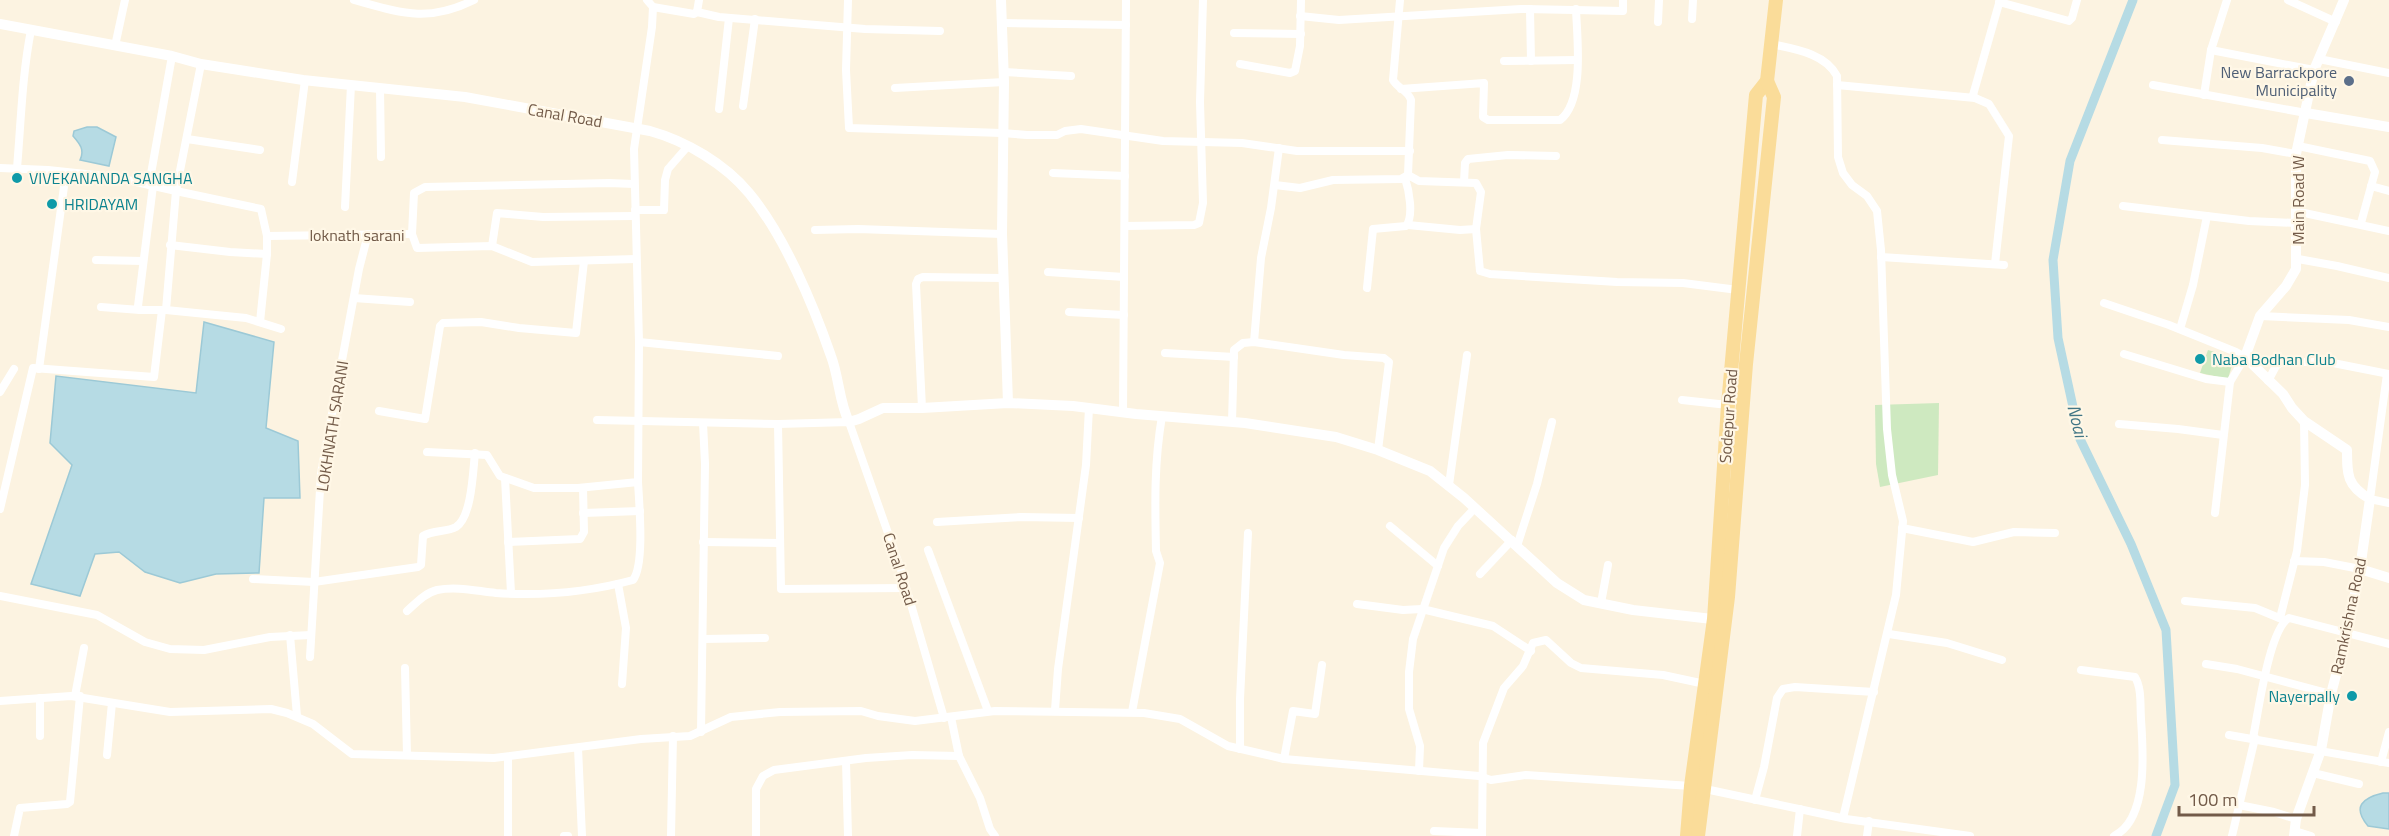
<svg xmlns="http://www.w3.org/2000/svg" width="2389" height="836" font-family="'Titillium Web',sans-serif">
  <rect width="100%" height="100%" fill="#fcf3e1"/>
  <g fill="#cee9c0">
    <polygon points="2208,350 2234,358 2228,379 2200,373"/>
    <polygon points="1939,403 1938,475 1880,487 1876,464 1875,405"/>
  </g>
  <g fill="#b6dbe4" stroke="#9cc9d6" stroke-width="1.5">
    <path d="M87,127H97L116,137L109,166L80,160C85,150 80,144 73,136L74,131Z"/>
    <polygon points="204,322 274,342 266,428 298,441 300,498 264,498 259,573 216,574 180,583 145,572 119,552 95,554 80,596 31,584 72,465 50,443 56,376 196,393"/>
    <path d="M2383,793H2389V829L2368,826C2352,807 2362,798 2383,793Z"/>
  </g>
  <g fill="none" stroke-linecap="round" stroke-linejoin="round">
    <polyline stroke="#b6dbe4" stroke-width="9" points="2133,0 2070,161 2053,260 2058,338 2080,439 2131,544 2166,630 2175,785 2156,836"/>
    <g stroke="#fff" stroke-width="8">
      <path d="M354,0C401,13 428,23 474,0"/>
      <polyline points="848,0 846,70 849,128 1002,133 1027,135 1057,135 1065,131 1081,129 1163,141 1242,143 1297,151 1410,151"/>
      <polyline points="2227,0 2211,50 2314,70"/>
      <polyline points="2288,0 2336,22"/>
      <polyline points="1999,2 2069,21 2072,18 2077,0"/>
      <polyline points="653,7 694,14 697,12 699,0"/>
      <polyline points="1530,9 1531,61"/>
      <polyline points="697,12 719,17 865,29 940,31"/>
      <polyline points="1300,16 1339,20 1521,9 1623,11 1623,0"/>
      <polyline points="1692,19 1693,0"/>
      <polyline points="1658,22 1659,0"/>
      <polyline points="1002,23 1126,25"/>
      <polyline points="1234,33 1301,34"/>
      <path d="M1771,44C1794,49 1825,53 1837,76L1838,157L1843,173L1852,185L1867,196L1877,211L1881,250L1887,429L1892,475L1903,521L1896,595L1843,818"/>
      <polyline points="115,46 125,0"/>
      <polyline points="2319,59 2389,73"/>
      <polyline points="1504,61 1577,60"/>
      <polyline points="201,64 176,191 261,209 267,236"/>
      <polyline points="1240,64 1290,73 1295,71 1300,46 1301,0"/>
      <polyline points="1004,72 1071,76"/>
      <polyline points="1837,85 1975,98"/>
      <polyline points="2153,85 2306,113"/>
      <polyline points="380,88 381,157"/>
      <polyline points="895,88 1004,82"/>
      <path d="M1401,89L1484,83L1483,117L1488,120H1560C1585,101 1577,37 1576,9"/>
      <polyline points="2204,95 2211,50"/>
      <polyline points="743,106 755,19"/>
      <polyline points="719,109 729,18"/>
      <polyline points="187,139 260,150"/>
      <polyline points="2162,140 2262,148 2296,154"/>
      <polyline points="2298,146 2370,161 2375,172 2361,223"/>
      <polyline points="0,168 48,170 114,177 176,191 166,310 246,318 281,329"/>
      <path d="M17,168C21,122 22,76 31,30"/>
      <polyline points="1053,173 1125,176"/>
      <polyline points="1408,175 1419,181 1476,183 1481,192 1476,229 1460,230 1408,225"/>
      <polyline points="292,182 305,80"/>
      <polyline points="1464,182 1465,163 1468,159 1508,155 1556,156"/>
      <polyline points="634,184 609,183 425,187 414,193 412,234 417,248 492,246 532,262 636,259"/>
      <polyline points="149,185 172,56"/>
      <path d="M1275,185L1300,188L1333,180L1401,179L1408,175L1411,100C1408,90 1398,89 1393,80L1400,0"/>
      <polyline points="153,186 138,306 140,310 166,310"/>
      <polyline points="2371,186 2389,191"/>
      <polyline points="2123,206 2249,221 2296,223"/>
      <polyline points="345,207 351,85"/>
      <polyline points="635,210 664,210 665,180 668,169 688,146"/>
      <polyline points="2295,211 2389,231"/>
      <polyline points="1125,226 1194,225 1199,223 1203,203 1200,102 1203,0"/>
      <polyline points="1476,229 1480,271 1490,274 1617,282 1683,283 1738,290"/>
      <polyline points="815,230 858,229 1002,234"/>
      <polyline points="170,245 230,252 267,254 267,236 412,234"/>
      <polyline points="492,246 497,213 543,217 635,216"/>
      <polyline points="1881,257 2004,265"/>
      <polyline points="2298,259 2337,266 2389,278"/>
      <polyline points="96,260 143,261"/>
      <polyline points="1995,264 2009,136 1989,104 1975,98 1973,95 2000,0"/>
      <polyline points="1048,272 1124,277"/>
      <path d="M1367,288L1373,229L1406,226C1414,216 1409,190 1405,178"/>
      <polyline points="354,298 410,302"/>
      <polyline points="2104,303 2169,325 2236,352 2245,357 2230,382 2206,379 2124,354"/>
      <polyline points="101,307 140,310"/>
      <polyline points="1069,312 1124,315"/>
      <polyline points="2260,316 2349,320 2389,327"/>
      <polyline points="260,322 267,254"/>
      <polyline points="2180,329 2193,285 2207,216"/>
      <polyline points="639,342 778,356"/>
      <polyline points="1254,342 1261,258 1271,208 1279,148"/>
      <polyline points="1165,353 1234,357"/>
      <polyline points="39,369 66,172"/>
      <polyline points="2387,374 2370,499 2389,503"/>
      <polyline points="2268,381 2276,366 2280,363 2289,362 2328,362 2389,374"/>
      <polyline points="0,392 14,369"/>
      <polyline points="1682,400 1728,405"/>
      <polyline points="922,408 916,284 918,279 923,277 1003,278"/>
      <polyline points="379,411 425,419 440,326 443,323 481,322 519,328 576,333 584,261"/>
      <polyline points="1123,413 1126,0"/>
      <polyline points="597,420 778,424 849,422 901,570 944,718"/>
      <polyline points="1232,422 1234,350 1243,343 1254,342 1344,355 1384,358 1389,362 1378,450"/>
      <polyline points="778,424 781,589 906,588"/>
      <polyline points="2119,424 2178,429 2223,435"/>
      <polyline points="427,452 487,455 500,476 534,488 578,488 638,482 639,342 634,149 652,27 653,7 647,0"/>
      <polyline points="505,478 511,593"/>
      <polyline points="1449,485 1467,355"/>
      <polyline points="0,509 33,368 154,377 162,310"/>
      <polyline points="583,513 640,511"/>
      <polyline points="2215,513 2230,382"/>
      <polyline points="937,522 1021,517 1079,518"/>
      <polyline points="1390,526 1438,566"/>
      <polyline points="1902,528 1973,542 2014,532 2055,533"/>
      <polyline points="508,542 580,539 584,532 583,488"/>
      <polyline points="703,542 780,543"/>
      <polyline points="1517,546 1537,484 1552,422"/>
      <polyline points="928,550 988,711"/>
      <polyline points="2294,561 2324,562 2360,569"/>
      <polyline points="1480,574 1512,540"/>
      <path d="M253,579L314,582L418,567L421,565L423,536C433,530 447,532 456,527C472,517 473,470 475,453"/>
      <polyline points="618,584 626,628 622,684"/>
      <polyline points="0,596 97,615 145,642 170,649 204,650 270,637 311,635"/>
      <polyline points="2185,601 2255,608 2284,620"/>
      <polyline points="1601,603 1608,565"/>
      <polyline points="1357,604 1403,610 1422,609 1493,626 1531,651"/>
      <path d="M407,611C416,603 425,593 437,590C457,586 476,591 496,593C542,596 589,592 633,580C645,565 639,502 638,482"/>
      <polyline points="2280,618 2297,551 2305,485 2304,421"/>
      <polyline points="1889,634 1947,643 2002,660"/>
      <polyline points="290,635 297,716"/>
      <polyline points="703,639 765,638"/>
      <polyline points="310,657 321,473 359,269 368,234"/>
      <polyline points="2206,664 2237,669 2331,694"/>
      <polyline points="405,668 407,755"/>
      <path d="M2081,670L2135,677C2142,689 2140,705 2141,719C2143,750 2149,819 2114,836"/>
      <polyline points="75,696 84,648"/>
      <polyline points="40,698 40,736"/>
      <polyline points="0,701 71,696 170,712 271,709 287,713 313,724 352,754 494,758 641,739 690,736 731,717 780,712 861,711 878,716 915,721 995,711 1144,713 1180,719 1228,746 1284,759 1479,776 1491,780 1526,775 1691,786 1846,819 1970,836"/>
      <polyline points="1055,710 1058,669 1086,465 1089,408"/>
      <path d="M1132,712L1160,563L1156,551C1155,504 1154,463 1162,416"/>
      <polyline points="951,717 959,756 980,798 990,829 995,836"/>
      <polyline points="701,732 705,464 703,423"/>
      <polyline points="2229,735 2389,763"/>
      <path d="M2253,738C2258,714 2269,629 2289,618L2389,644"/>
      <polyline points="578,748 582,836"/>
      <polyline points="1240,749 1240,699 1248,533"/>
      <polyline points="107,755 112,703"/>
      <polyline points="508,757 508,836"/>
      <polyline points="1284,759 1293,711 1315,714 1322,665"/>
      <polyline points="846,761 848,836"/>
      <polyline points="2381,762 2389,732"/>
      <polyline points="1419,771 1420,746 1409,709 1409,672 1413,639 1444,548 1458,526 1474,509"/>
      <polyline points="2313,773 2359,784"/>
      <polyline points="1755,800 1764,767 1777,698 1783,689 1795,687 1874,692"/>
      <polyline points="2239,805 2274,812 2296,819"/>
      <polyline points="1434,831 1482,833"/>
      <polyline points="2295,831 2311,836"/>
      <polyline points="14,836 20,808 67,804 70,802 80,696"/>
      <polyline points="564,836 568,836"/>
      <polyline points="671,836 673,736"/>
      <polyline points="756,836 756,789 763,776 774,770 866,758 912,755 959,756"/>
      <polyline points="1482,836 1483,743 1504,688 1523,666 1533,643 1546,640 1571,663 1581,668 1663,675 1705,684"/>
      <polyline points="1797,836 1800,809"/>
      <polyline points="1867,836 1869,821"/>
      <polyline points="2232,836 2255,738"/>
    </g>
    <g stroke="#fff" stroke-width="10">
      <polyline points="1001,0 1004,82 1002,234 1008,403"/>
      <path d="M0,24L172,56L201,64L303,80L465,97L650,131C686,141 725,164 749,193C784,235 813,304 831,356C839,377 839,402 849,422L859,419L883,408H922L1008,403L1073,406L1136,414L1245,423L1336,437L1378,450L1430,471L1464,498L1557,583L1584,600L1633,610L1721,620"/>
      <polyline points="2306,113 2389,127"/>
      <polyline points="2360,569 2389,578"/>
      <path d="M2294,836L2296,819L2321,750L2331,694L2347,633L2360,569L2370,499C2347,486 2347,475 2347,450L2304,421L2292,408L2283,394L2245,357L2260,316L2286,286L2296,269V154L2314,70L2344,0"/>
    </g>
    <g stroke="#fadc99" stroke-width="14">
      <polyline points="1687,836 1691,786 1714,619 1728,405 1756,95 1767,81 1776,0"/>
      <polyline points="1698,836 1728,597 1746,364 1774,97 1767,81"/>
    </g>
  </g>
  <circle fill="#5c6f8a" stroke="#fff7e6" stroke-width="2" cx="2349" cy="81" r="6"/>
  <g fill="#0f9aa8" stroke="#fff7e6" stroke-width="2">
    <circle cx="17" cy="178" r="6"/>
    <circle cx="52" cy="204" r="6"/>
    <circle cx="2200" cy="359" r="6"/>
    <circle cx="2352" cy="696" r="6"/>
  </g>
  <g text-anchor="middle" stroke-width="4.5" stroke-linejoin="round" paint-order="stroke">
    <g font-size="16" fill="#4e5e75" stroke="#fff7e6" text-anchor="end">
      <text x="2337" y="78">New Barrackpore<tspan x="2337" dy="18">Municipality</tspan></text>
    </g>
    <g font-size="16" fill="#725a48" stroke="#fff7e6">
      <text transform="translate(565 115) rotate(10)" y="6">Canal Road</text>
      <text transform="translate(2298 200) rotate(-90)" y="6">Main Road W</text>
      <text x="357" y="241">loknath sarani</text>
      <text transform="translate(1728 416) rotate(-86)" y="6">Sodepur Road</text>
      <text transform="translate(332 426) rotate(-81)" y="6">LOKHNATH SARANI</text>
      <text transform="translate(900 569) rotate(72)" y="6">Canal Road</text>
      <text transform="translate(2348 616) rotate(-78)" y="6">Ramkrishna Road</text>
    </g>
    <g font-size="16" fill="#0d838f" stroke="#fff7e6" text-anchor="start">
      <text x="29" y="184">VIVEKANANDA SANGHA</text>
      <text x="64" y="210">HRIDAYAM</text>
      <text x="2212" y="365">Naba Bodhan Club</text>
      <text x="2340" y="702" text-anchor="end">Nayerpally</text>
    </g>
    <g font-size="18" font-style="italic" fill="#427685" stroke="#fff7e6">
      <text transform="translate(2077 421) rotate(76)" y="6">Noai</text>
    </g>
  </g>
  <path d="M2179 806v9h135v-9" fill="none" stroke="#725a48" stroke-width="3"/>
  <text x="2188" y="806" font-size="18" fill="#725a48" stroke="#fff7e6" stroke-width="4.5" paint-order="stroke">100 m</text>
</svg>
